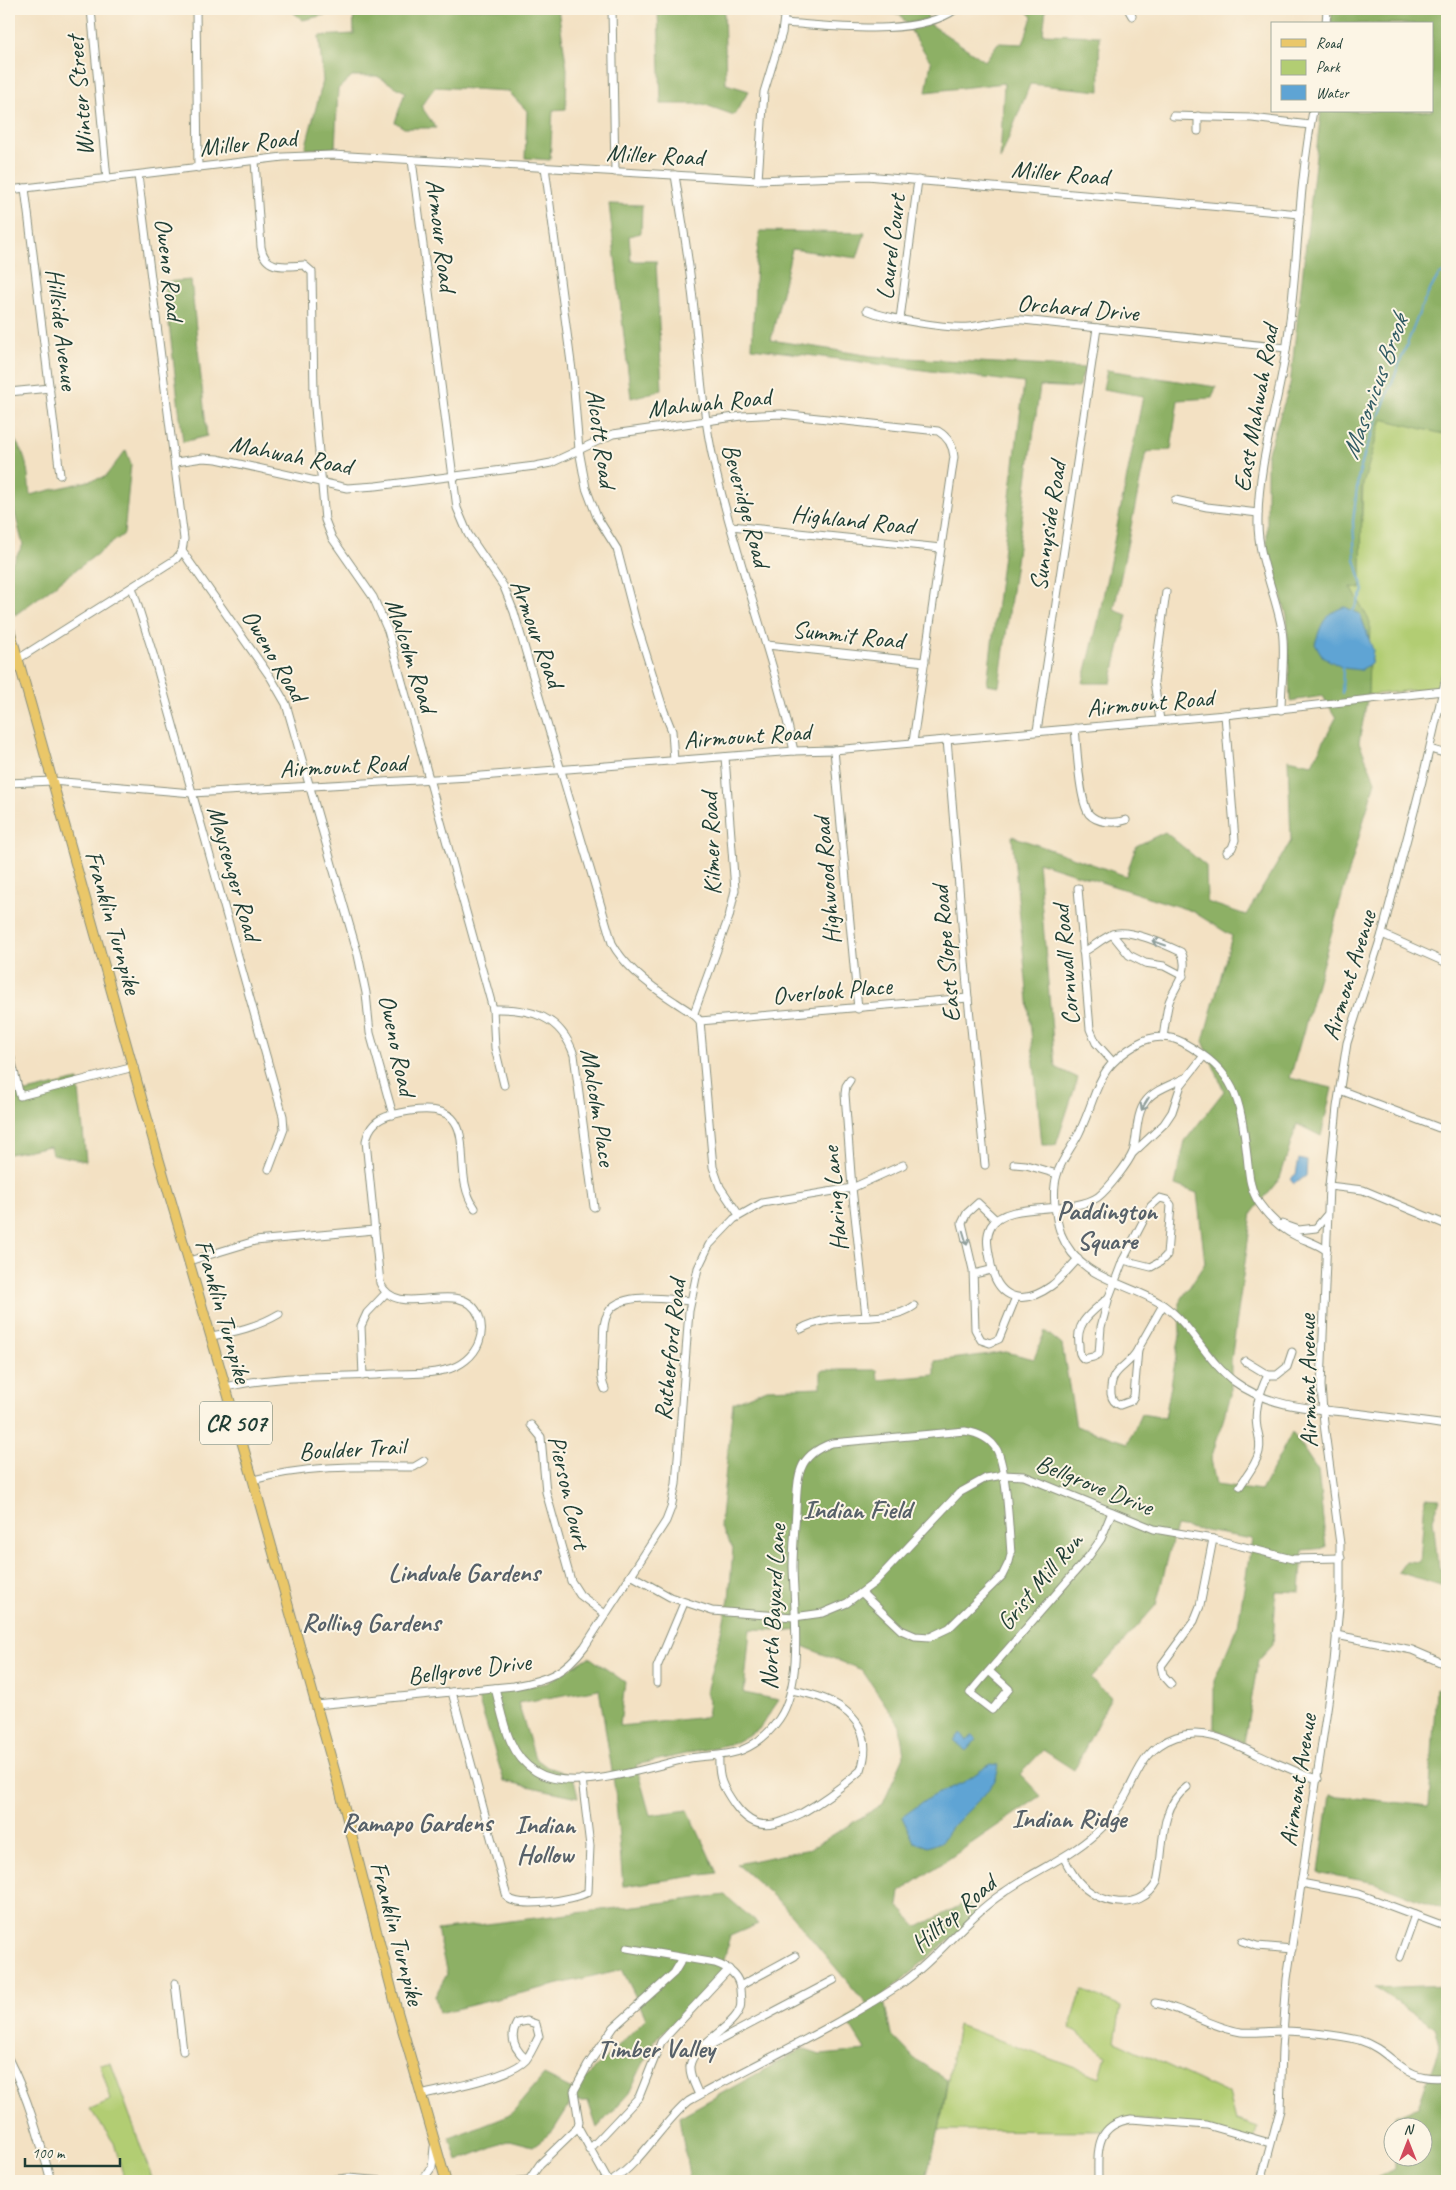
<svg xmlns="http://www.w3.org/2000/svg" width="1456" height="2190" font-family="Caveat,sans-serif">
  <rect width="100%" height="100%" fill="#fcf5e5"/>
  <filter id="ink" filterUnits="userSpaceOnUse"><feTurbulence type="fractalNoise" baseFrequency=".02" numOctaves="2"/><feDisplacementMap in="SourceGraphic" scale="10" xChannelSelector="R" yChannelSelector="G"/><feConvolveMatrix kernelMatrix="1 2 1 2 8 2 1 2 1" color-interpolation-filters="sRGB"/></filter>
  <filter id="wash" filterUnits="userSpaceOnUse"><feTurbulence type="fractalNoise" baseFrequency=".0096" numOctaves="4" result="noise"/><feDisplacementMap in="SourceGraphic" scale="20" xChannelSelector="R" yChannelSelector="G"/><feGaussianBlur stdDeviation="1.12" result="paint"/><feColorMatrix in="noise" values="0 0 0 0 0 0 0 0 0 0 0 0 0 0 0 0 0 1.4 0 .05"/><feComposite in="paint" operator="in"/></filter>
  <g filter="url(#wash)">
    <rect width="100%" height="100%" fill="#f3e1c3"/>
    <g fill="#b2cd73" stroke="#688554">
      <polygon points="1382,418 1447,434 1447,660 1443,687 1368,695 1351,587 1361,539 1363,484 1361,479"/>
      <polygon points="1082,1990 1121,2007 1115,2041 1229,2094 1236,2120 1257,2127 1254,2141 1136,2118 1102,2131 939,2130 958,2025 1100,2077 1106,2055 1070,2028"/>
      <polygon points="111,2063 153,2181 125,2181 114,2143 90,2109 111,2100 100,2064"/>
    </g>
    <g fill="#8db065" stroke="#56764c">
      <polygon points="289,9 349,9 303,20"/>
      <polygon points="353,9 558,9 567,69 566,109 553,110 550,160 525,158 527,111 508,91 435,87 421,106 436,128 404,128 395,122 405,92 377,76 352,76 338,89 335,148 305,149 323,81 319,36 354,34"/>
      <polygon points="658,9 724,9 726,84 749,91 734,115 703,104 661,104"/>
      <polygon points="803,9 925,9 930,24 985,61 998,43 1023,44 1032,17 1024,9 1046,9 1043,34 1099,36 1100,91 1030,84 1000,160 1004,83 926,92 931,62 900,14 804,11"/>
      <polygon points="1332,9 1447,9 1447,435 1382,419 1362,488 1361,589 1351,587 1370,622 1368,695 1359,742 1375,781 1290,1078 1332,1088 1321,1136 1297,1124 1280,1178 1252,1213 1231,1361 1231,1395 1211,1459 1216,1485 1261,1491 1292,1432 1318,1471 1326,1548 1303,1550 1300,1592 1276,1591 1273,1645 1258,1661 1244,1743 1214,1729 1214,1681 1238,1625 1252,1539 1176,1526 1156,1605 1091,1679 1111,1697 1074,1770 1043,1750 1020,1774 1041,1796 900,1892 898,1906 918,1927 967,1902 978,1915 883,1996 891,2034 915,2059 947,2080 939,2130 925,2181 690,2181 679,2117 802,2049 820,2055 866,2051 846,2019 867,2005 783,1905 737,1864 810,1849 883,1804 904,1756 900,1726 862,1670 800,1645 800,1631 750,1629 744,1693 779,1700 759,1729 734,1743 636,1765 650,1815 688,1810 717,1873 623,1886 615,1790 599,1689 518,1703 535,1758 547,1767 573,1776 578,1797 504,1781 477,1695 547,1683 589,1657 625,1682 620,1726 707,1717 709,1701 706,1692 729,1599 733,1548 720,1526 733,1403 767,1389 821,1387 821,1370 877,1370 878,1380 935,1375 935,1361 1006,1352 1034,1359 1045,1331 1062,1345 1076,1426 1128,1443 1141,1414 1165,1418 1180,1335 1179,1303 1205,1263 1197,1193 1175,1185 1185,1141 1224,1091 1203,1041 1232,936 1192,911 1038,862 1055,1067 1078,1078 1056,1145 1042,1145 1012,836 1126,876 1136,846 1165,832 1206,866 1207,902 1246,915 1291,841 1288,759 1312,764 1336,718 1323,696 1290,701 1287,616 1267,547 1267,455 1290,385 1321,111 1432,111 1432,24 1331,24"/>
      <polygon points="609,204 642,205 641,233 629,236 631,261 656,261 662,390 631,398"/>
      <polygon points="760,231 865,233 857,258 792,249 771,340 872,356 1085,368 1078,388 1040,386 999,686 987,684 1024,383 752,348 756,262"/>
      <polygon points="191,280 207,436 183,442 164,282"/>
      <polygon points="1107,370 1216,387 1212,398 1178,400 1171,450 1146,452 1114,610 1127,615 1111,683 1083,683 1098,622 1143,396 1103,389"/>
      <path d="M9,432C28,457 27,465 30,495L105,477L126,450L131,464L124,534L15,615L9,589V568L23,545L12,502L9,501Z"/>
      <polygon points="78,1080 86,1161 52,1154 50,1146 9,1154 9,1089 27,1092"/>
      <polygon points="1425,1498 1440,1499 1433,1519 1438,1568 1447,1572 1447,1587 1398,1572 1406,1561 1420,1562"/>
      <polygon points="1436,1688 1447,1691 1447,1911 1376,1883 1321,1873 1319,1871 1330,1795 1429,1806"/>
      <polygon points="725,1895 758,1924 730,1936 719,1979 654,2041 629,2093 597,2128 588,2101 572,2101 553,2131 533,2146 510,2140 457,2161 450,2138 511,2114 544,2075 574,2090 646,2018 622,1969 439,2013 435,1996 447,1974 437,1930"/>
      <polygon points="1447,1985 1447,2181 1371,2181 1394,2170 1394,2158 1424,2158 1424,2128 1395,2127 1396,2116 1418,2107 1440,2046 1435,2027 1375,1988"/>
    </g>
    <g fill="#5ea4d4" stroke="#3e7084">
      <path d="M1345,607L1360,614L1373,650L1371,664L1360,670L1343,668L1323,657L1315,644C1321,625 1324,613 1345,607Z"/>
      <polygon points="1299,1159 1307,1161 1306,1176 1294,1184 1290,1179 1296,1174"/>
      <polygon points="961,1733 967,1741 973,1735 977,1739 966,1751 954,1740"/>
      <polygon points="990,1764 999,1765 996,1779 984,1795 950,1829 941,1842 928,1847 914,1842 902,1817 930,1797 964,1782"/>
    </g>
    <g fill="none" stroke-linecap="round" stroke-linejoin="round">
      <g stroke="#5ea4d4" stroke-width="2">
        <polyline points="1353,611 1364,591 1355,559 1353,522 1358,478 1365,452 1423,303 1438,276 1447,271"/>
        <polyline points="1342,693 1343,668"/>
      </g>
    </g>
  </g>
  <g filter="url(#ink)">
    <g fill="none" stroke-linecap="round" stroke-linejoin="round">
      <defs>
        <g id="minor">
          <polyline points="91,9 107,179"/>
          <polyline points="196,9 198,168"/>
          <polyline points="612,9 615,172"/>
          <polyline points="1128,9 1132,16"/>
          <path d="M784,23C833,26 916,38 956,9"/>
          <polyline points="1326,24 1327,9"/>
          <polyline points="1173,116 1252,118 1310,125"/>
          <polyline points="1198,131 1198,116"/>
          <path d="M412,160L457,508L468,534L504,587L514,612L612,943C624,966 653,988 675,1002C685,1009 693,1012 700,1021L713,1167L720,1187L739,1215"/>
          <path d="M255,161L261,247C265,271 286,266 304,265L312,272L314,396L325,520L332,538L373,597L388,631L493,1009L495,1048L504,1085"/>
          <polyline points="545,167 573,378 579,450 586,488 597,517 617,549 636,622 664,711 672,731 674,761"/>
          <path d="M675,175C681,214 688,252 692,291C699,348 701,407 714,463C736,561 773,653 794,751"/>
          <polyline points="758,180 764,92 782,33 785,9"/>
          <polyline points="25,188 60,475"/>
          <polyline points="9,190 283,157 332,155 758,180 867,176 1300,214"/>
          <path d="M867,310C887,319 948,329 969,327C988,325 1004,318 1023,320L1286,348"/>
          <polyline points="900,319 918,180"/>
          <polyline points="9,392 50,388"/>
          <path d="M176,462L203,458L217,459L347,488L376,486L535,466L551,463L613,434L742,416L781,414L938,431C948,437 953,445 954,457L913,742"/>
          <polyline points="1175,500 1207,507 1258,513"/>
          <polyline points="731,526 941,548"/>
          <polyline points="182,551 271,678 286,704 358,955 366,993 370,1033 393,1115"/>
          <polyline points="132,587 154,657 283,1116 284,1129 269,1169"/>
          <polyline points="767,645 925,662"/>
          <polyline points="18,659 176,559 182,551 184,539 138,175"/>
          <path d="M1281,710C1281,685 1286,654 1282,630C1276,593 1257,558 1258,520C1258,460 1279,403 1287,344C1298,267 1298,188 1313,111"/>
          <polyline points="1225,715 1235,840 1232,848 1227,852"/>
          <polyline points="1160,720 1154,682 1166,592"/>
          <path d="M1075,728C1077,747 1079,800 1089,814C1097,823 1115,824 1126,820"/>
          <polyline points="1037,731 1097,328"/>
          <polyline points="947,739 968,998 985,1165"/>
          <polyline points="1430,749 1447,754"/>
          <polyline points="834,750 858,1009"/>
          <polyline points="9,783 52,781 192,793 469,777 794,751 834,750 1225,715 1443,691"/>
          <polyline points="1078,888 1090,1029 1096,1043 1112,1061"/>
          <polyline points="1112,934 1129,955 1145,963 1164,966 1183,976"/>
          <polyline points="1382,934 1447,963"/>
          <path d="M1083,952C1094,947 1102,938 1113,934C1128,928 1166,945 1181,952C1191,971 1175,985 1169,1002C1166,1013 1165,1026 1163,1037"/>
          <path d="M493,1009C531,1008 561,1016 574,1055L594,1207"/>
          <polyline points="694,1013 729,917 735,890 725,757"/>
          <polyline points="700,1021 968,998"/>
          <polyline points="9,1050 20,1096 134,1067"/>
          <polyline points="850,1080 846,1086 845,1094 852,1188 866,1316"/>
          <polyline points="1340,1090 1447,1131"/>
          <polyline points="1133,1153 1164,1124 1172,1112 1181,1085 1203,1057"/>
          <polyline points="1014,1164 1026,1165 1057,1174"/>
          <polyline points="1329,1186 1363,1190 1447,1225"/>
          <polygon points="1160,1198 1167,1200 1171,1205 1167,1255 1160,1262 1151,1267 1123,1260 1151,1206"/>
          <polyline points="996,1220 978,1203 967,1213 962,1223 973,1270 975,1329 981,1340 990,1343 999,1339 1016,1297"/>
          <polyline points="1282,1224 1299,1230 1316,1228 1326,1216"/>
          <path d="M1327,1251C1317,1243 1306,1241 1296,1236C1281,1229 1268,1216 1259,1203C1249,1188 1249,1173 1247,1156C1240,1098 1237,1072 1182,1042C1169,1035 1151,1036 1139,1043C1094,1069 1100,1089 1080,1131C1074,1145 1061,1159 1057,1175C1052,1191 1055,1217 1061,1234C1079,1279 1123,1281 1160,1303C1192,1323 1205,1360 1235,1382C1271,1409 1320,1409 1363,1414C1391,1418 1419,1421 1447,1425"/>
          <path d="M1078,1259C1069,1268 1061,1279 1051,1286C1019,1309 995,1296 990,1259C988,1248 985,1237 991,1226C1006,1200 1072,1215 1098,1197C1108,1189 1128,1164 1133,1152C1138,1136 1135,1115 1146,1101C1154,1090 1173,1084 1185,1078"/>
          <polyline points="189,1261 255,1241 374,1230"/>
          <polyline points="974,1274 991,1270"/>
          <path d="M1109,1297L1101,1327L1099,1354L1093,1357L1084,1359C1079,1355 1079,1351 1079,1345C1075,1321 1093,1312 1109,1297Z"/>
          <polyline points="1109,1297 1123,1260"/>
          <path d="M801,1329C836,1309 887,1326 914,1306"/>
          <path d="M211,1336C235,1332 257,1327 279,1314"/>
          <path d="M1138,1349L1134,1396L1131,1401L1120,1405C1114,1403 1112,1400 1111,1394C1109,1367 1128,1369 1138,1349Z"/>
          <polyline points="1138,1349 1163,1305"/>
          <polyline points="1245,1361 1268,1375 1277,1375 1287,1367 1292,1352"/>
          <polyline points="363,1376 361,1326 367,1313 386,1293"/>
          <path d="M226,1387C280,1374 337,1378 392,1374C409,1373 428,1375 445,1370C460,1367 474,1356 479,1342C482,1334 482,1324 479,1316C461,1274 398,1323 380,1283L366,1141C369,1126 377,1119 391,1115C495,1089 444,1166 475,1208"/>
          <path d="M605,1389C599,1376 602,1361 603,1347C604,1336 602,1323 608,1313C620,1290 668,1300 691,1301"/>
          <polyline points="531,1425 541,1437 546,1492 571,1581 580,1595 605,1614"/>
          <path d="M253,1480C303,1466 354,1466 406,1467H414L424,1461"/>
          <path d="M1240,1486C1247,1475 1256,1465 1259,1452C1261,1443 1259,1437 1257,1428C1254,1410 1260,1391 1268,1375"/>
          <polyline points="631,1575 670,1597 712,1611 794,1617 823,1613 847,1603 874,1583 959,1493 986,1478 1003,1475 1024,1476 1154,1529 1213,1539 1292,1559 1341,1558"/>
          <polyline points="1336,1635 1412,1650 1447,1665"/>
          <polyline points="989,1671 1009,1689 992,1710 970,1693 980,1681 1089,1556 1101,1539 1112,1512"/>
          <polyline points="657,1683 657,1667 684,1603"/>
          <polyline points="1171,1684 1163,1675 1161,1666 1194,1621 1200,1606 1213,1539"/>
          <path d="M495,1688C503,1717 507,1754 535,1771C572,1795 650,1766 690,1758C707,1755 725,1757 742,1750C757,1744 770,1732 779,1719C804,1683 794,1609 793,1567C793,1548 795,1529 796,1510C797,1497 796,1481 801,1469C806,1455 818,1448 832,1443L965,1431C978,1433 990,1438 997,1450C1007,1470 1009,1530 1011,1554L1009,1562L1002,1576L949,1628L930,1637L915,1636L901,1630L862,1593"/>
          <path d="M452,1692L507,1897C517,1909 574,1900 588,1892L590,1846L582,1779"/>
          <path d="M316,1705L514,1686C547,1680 564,1674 585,1646L666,1521L671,1508L676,1484L689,1311L698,1268L709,1245L734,1219L762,1203L852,1188L903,1165"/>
          <path d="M719,1756C718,1779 722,1786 735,1805C756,1834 775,1826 802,1813C823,1801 842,1787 861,1770C878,1719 834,1697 791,1690"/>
          <path d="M1064,1858C1068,1866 1072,1874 1078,1881C1098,1905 1140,1913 1157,1882C1165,1851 1157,1809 1187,1787"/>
          <polyline points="1301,1883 1359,1894 1447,1927"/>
          <polyline points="1242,1941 1257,1946 1292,1949"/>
          <path d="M627,1948L715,1963C727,1967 739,1974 740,1989C740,1994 742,2003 740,2008C734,2028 693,2044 690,2066C689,2076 696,2087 699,2095"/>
          <polyline points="1400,1957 1415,1915"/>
          <polyline points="175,1983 183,2051"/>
          <polyline points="740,1986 795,1956"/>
          <path d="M1155,2003C1185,2008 1210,2027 1241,2032C1255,2033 1269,2031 1283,2031C1303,2031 1339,2035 1359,2040C1395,2051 1400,2083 1447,2077"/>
          <polyline points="705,2048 834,1980"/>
          <path d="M9,2060C28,2097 40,2141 51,2181"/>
          <path d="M421,2095C447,2088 509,2078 526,2060C531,2053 535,2044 539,2036L536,2024L527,2021L517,2023C509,2037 514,2049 526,2059"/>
          <polyline points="589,2150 639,2097 661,2042 729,1969"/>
          <polyline points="317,2181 348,2178 384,2181"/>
          <polyline points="422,2181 432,2167 434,2147"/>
          <polyline points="518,2181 529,2180 540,2164 578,2127"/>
          <polyline points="608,2181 578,2127 579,2122 574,2091 588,2065 614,2027 674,1973 683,1958"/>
          <path d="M612,2181C642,2162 661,2124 689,2101C758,2062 831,2030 898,1986C937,1960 964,1919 1003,1893C1033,1871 1067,1859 1095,1834C1108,1823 1118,1810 1126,1795C1139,1770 1145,1748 1176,1737C1206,1727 1232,1743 1258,1755C1273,1762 1289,1768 1304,1775L1318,1779"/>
          <path d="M1098,2181C1098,2152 1094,2125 1131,2119L1207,2125L1270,2143"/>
          <polyline points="1261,2181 1280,2110 1282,2049 1287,1979 1334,1662 1340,1596 1340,1544 1324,1424 1321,1386 1329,1186 1337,1107 1347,1043 1382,934 1422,781 1447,673"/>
        </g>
        <polyline id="major" points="9,627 157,1153 253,1480 338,1783 397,2010 446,2181"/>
      </defs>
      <use href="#minor" stroke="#898f7c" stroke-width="9"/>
      <use href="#major" stroke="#898f7c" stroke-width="11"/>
      <use href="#minor" stroke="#fff" stroke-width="7"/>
      <use href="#major" stroke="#eac769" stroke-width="9"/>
    </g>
    <defs><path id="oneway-shaft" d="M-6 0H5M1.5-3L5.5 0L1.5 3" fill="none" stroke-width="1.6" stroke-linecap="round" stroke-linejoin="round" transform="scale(1.25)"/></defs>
    <g stroke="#8f9e9a">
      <use href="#oneway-shaft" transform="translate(1159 943) rotate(-161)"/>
      <use href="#oneway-shaft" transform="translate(1145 1104) rotate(121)"/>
      <use href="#oneway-shaft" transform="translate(965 1238) rotate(73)"/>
    </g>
  </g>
  <g text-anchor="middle" stroke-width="4" stroke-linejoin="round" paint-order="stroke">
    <rect fill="#fcf5e5" stroke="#617469" stroke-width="1" x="200" y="1401.5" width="72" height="43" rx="4"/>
    <g font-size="24" font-weight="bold" fill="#1f3d34">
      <text x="236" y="1431">CR 507</text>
    </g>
    <g font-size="25" fill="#1f3d34" stroke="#fcf5e5">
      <text transform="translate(79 96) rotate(-95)" y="9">Winter Street</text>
      <text transform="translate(248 142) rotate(-6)" y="9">Miller Road</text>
      <text transform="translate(655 154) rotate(3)" y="9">Miller Road</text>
      <text transform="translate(1060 172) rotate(5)" y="9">Miller Road</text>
      <text transform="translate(442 235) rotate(83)" y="9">Armour Road</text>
      <text transform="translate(890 247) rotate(-83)" y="9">Laurel Court</text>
      <text transform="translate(170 269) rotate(83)" y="9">Oweno Road</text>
      <text transform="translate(1078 307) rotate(5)" y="9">Orchard Drive</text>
      <text transform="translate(63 329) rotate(83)" y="9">Hillside Avenue</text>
      <text transform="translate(709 402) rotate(-6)" y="9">Mahwah Road</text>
      <text transform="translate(1255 408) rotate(-80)" y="9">East Mahwah Road</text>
      <text transform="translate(602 438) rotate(82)" y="9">Alcott Road</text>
      <text transform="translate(291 454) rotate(11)" y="9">Mahwah Road</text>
      <text transform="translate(747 505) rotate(75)" y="9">Beveridge Road</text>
      <text transform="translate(853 519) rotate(6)" y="9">Highland Road</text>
      <text transform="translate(1047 526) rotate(-81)" y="9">Sunnyside Road</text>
      <text transform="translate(538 633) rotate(70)" y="9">Armour Road</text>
      <text transform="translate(848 634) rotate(6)" y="9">Summit Road</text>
      <text transform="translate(275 655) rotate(59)" y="9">Oweno Road</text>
      <text transform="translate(412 655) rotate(72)" y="9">Malcolm Road</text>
      <text transform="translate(1150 702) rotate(-5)" y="9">Airmount Road</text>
      <text transform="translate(747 735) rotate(-4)" y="9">Airmount Road</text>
      <text transform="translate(343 765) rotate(-3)" y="9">Airmount Road</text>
      <text transform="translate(710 844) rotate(-92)" y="9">Kilmer Road</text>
      <text transform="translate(235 873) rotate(74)" y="9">Maysenger Road</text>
      <text transform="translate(826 881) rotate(-95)" y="9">Highwood Road</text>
      <text transform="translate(114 922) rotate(74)" y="9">Franklin Turnpike</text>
      <text transform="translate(945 954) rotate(-95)" y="9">East Slope Road</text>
      <text transform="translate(1065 965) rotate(-95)" y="9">Cornwall Road</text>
      <text transform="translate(1348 975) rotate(-73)" y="9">Airmont Avenue</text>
      <text transform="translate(832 990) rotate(-5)" y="9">Overlook Place</text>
      <text transform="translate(398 1045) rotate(78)" y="9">Oweno Road</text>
      <text transform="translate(599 1107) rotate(81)" y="9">Malcolm Place</text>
      <text transform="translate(834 1199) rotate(-95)" y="9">Haring Lane</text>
      <text transform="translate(224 1311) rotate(74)" y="9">Franklin Turnpike</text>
      <text transform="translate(669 1350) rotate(-84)" y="9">Rutherford Road</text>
      <text transform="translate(1307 1381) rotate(-91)" y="9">Airmont Avenue</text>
      <text transform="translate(352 1448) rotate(-3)" y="9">Boulder Trail</text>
      <text transform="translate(1095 1484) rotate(22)" y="9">Bellgrove Drive</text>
      <text transform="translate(570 1492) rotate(77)" y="9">Pierson Court</text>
      <text transform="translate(1039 1581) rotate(-50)" y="9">Grist Mill Run</text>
      <text transform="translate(772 1607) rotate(-87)" y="9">North Bayard Lane</text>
      <text transform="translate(469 1668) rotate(-7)" y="9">Bellgrove Drive</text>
      <text transform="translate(1297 1780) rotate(-81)" y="9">Airmont Avenue</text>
      <text transform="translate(953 1913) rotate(-41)" y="9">Hilltop Road</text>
      <text transform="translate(398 1933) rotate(75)" y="9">Franklin Turnpike</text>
    </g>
    <g font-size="26" font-style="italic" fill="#325c64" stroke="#fcf5e5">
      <text transform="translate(1374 387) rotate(-70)" y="9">Masonicus Brook</text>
    </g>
    <g font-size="26" font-weight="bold" fill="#576169" stroke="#fcf5e5">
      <text x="1107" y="1219">Paddington<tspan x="1107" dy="30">Square</tspan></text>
      <text x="857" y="1518">Indian Field</text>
      <text x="464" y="1581">Lindvale Gardens</text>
      <text x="371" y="1631">Rolling Gardens</text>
      <text x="1069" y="1827">Indian Ridge</text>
      <text x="417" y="1831">Ramapo Gardens</text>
      <text x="545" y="1833">Indian<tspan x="545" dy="30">Hollow</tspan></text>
      <text x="656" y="2057">Timber Valley</text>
    </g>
  </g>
  <rect width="1456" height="2190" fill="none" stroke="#fcf5e5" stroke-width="30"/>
  <rect x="1271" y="22" width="162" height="90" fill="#fcf5e5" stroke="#a4ab9e"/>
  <rect x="1281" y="39" width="25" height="8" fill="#eac769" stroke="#a4ab9e"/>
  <text x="1316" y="48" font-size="15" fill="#1f3d34">Road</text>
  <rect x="1281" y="60" width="25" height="15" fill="#b2cd73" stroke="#a4ab9e"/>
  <text x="1316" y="72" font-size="15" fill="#1f3d34">Park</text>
  <rect x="1281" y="85" width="25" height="15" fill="#5ea4d4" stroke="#a4ab9e"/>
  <text x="1316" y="98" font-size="15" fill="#1f3d34">Water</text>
  <g transform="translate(1408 2142)"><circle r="24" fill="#fcf5e5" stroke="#a4ab9e"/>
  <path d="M0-4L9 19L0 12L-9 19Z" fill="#d1495b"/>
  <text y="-8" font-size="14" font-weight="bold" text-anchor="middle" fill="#1f3d34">N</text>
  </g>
  <path d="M25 2158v8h95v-8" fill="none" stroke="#1f3d34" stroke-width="2.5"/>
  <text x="32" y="2158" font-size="15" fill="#1f3d34" stroke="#fcf5e5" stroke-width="4" paint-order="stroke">100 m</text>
</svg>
